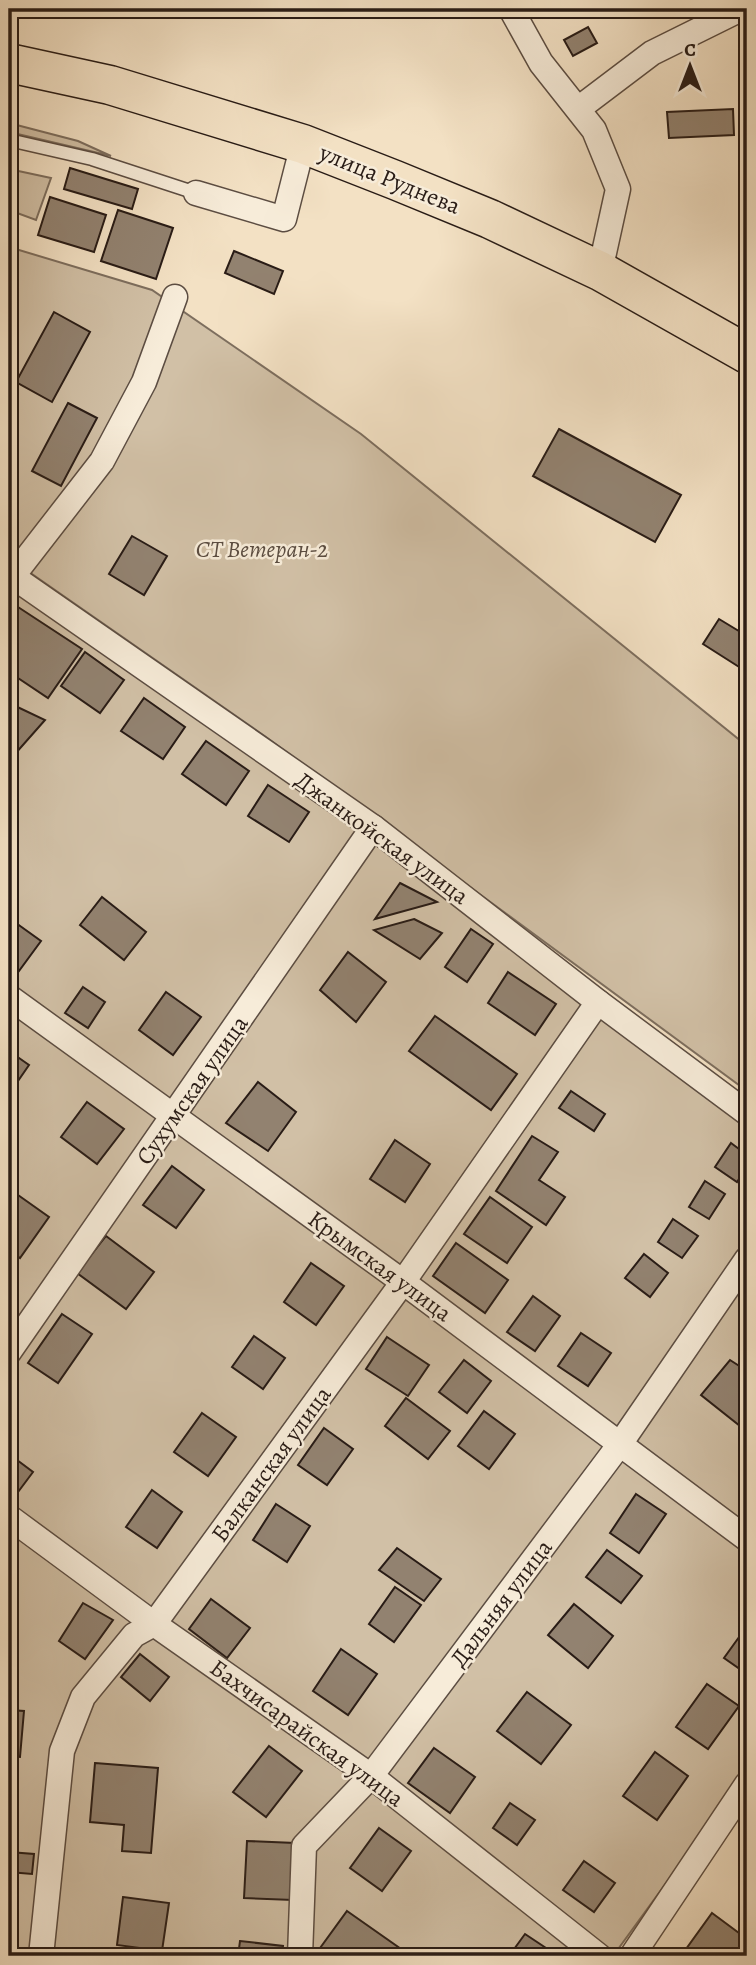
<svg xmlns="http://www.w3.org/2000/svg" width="756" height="1965" font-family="Alegreya,serif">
  <rect width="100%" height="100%" fill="#f3e1c4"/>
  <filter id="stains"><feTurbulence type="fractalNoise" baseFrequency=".00286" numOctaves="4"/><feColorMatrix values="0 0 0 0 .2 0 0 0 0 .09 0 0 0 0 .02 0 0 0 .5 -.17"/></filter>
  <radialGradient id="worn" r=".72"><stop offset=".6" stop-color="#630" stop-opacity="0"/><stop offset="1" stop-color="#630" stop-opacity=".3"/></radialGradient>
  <g fill="#d1c0a6" stroke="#7d6e5e" stroke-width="2">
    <polygon points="9,123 78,141 111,156 9,132"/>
    <polygon points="9,169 51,178 36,220 9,210"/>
    <polygon points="9,247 152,290 361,434 747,746 747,1091 266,737 9,558"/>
    <polygon points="9,580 747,1113 747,1772 613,1956 9,1956"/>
  </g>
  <g fill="#928270" stroke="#291c16" stroke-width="2">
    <polygon points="588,27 597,43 573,56 564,40"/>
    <polygon points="733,109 734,135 669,138 667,112"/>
    <polygon points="70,168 138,189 132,209 64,189"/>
    <polygon points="50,197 106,215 94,252 38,235"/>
    <polygon points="118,210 173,228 156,279 101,261"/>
    <polygon points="234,251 283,271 274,294 225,273"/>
    <polygon points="54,312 90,332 52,402 16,382"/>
    <polygon points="68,403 97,418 61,486 32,471"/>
    <polygon points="559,429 681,495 655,542 533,476"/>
    <polygon points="132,536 167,556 144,595 109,574"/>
    <polygon points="18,607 82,649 48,698 9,672 9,620"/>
    <polygon points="719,619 747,636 747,672 703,644"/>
    <polygon points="85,652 124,680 100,713 61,686"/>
    <polygon points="144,698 185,727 163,759 121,731"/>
    <polygon points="9,703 45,720 15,754 9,751"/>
    <polygon points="206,741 249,771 226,805 182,774"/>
    <polygon points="268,785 309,812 289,842 248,816"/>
    <polygon points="400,883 437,902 375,919"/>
    <polygon points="102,897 146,932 124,960 80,925"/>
    <polygon points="9,918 41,941 16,975 9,969"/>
    <polygon points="414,919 442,933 420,959 374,930"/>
    <polygon points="471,929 493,944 467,982 445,967"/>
    <polygon points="348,952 386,982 356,1022 320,990"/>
    <polygon points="508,972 556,1004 535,1035 488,1003"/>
    <polygon points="83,987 105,1002 88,1028 65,1013"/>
    <polygon points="166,992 201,1017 173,1055 139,1030"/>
    <polygon points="435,1016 517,1074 491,1110 409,1051"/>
    <polygon points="9,1051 29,1065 9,1094"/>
    <polygon points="258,1082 296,1112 268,1151 226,1123"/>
    <polygon points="571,1091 605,1114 594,1131 559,1108"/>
    <polygon points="87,1102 124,1129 97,1164 61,1137"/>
    <polygon points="532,1136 558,1152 539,1180 565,1197 546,1225 496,1191"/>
    <polygon points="395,1140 430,1164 405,1202 370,1179"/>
    <polygon points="731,1143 747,1155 747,1167 737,1182 715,1167"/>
    <polygon points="172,1166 204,1190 176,1228 143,1205"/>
    <polygon points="705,1181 725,1194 709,1219 689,1207"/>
    <polygon points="18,1195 49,1217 20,1258 9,1250 9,1208"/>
    <polygon points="490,1197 532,1227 507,1263 464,1234"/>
    <polygon points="673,1219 698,1236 682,1258 658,1242"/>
    <polygon points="106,1236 154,1272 126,1309 77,1273"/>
    <polygon points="456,1243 508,1280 485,1313 433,1276"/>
    <polygon points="644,1254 668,1273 650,1297 625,1278"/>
    <polygon points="311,1263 344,1286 316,1325 284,1302"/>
    <polygon points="533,1296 560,1316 535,1351 507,1332"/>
    <polygon points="62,1314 92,1334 58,1383 28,1363"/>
    <polygon points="581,1333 611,1353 588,1386 558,1366"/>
    <polygon points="254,1336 285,1358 263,1389 232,1367"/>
    <polygon points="387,1337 429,1365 408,1396 366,1369"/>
    <polygon points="464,1360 491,1381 467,1413 439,1392"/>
    <polygon points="730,1360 747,1371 747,1415 740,1426 701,1395"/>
    <polygon points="406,1398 450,1431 428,1459 385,1426"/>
    <polygon points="484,1411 515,1434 489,1469 458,1446"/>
    <polygon points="202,1413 236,1437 208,1476 174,1452"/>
    <polygon points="324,1428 353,1449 327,1485 298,1465"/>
    <polygon points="9,1454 33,1472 9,1504"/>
    <polygon points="152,1490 182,1512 157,1548 126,1527"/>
    <polygon points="636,1494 666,1514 639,1553 610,1533"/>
    <polygon points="276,1504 310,1526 287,1562 253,1540"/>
    <polygon points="397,1548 441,1579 424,1601 379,1570"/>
    <polygon points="607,1550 642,1576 621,1603 586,1577"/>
    <polygon points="395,1587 421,1605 394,1642 369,1624"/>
    <polygon points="211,1599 250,1628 227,1658 189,1629"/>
    <polygon points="83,1603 113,1620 85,1659 59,1641"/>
    <polygon points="574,1604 613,1636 588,1668 548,1635"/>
    <polygon points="747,1626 747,1674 724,1658"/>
    <polygon points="341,1649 377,1674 348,1715 313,1691"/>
    <polygon points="140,1654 169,1677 150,1701 121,1677"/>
    <polygon points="707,1684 739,1706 708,1749 676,1727"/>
    <polygon points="527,1692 571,1725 541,1764 497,1731"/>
    <polygon points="9,1710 24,1711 20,1757 9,1756"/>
    <polygon points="269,1746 302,1771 266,1817 233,1792"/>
    <polygon points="434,1748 475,1777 450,1813 408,1783"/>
    <polygon points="655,1752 688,1776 657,1820 623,1796"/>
    <polygon points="95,1763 158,1768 151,1853 122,1851 124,1825 90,1822"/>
    <rect x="9" y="1795" width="9" height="53"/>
    <polygon points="510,1803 535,1820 517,1845 493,1828"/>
    <polygon points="379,1828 411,1851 382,1891 350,1868"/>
    <polygon points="247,1841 295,1843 293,1900 244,1898"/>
    <polygon points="9,1852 34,1854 32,1874 9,1872"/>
    <polygon points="584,1861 615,1883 594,1912 563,1890"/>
    <polygon points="123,1897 169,1903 162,1951 117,1945"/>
    <polygon points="347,1911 411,1956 315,1955"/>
    <polygon points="712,1913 747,1939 747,1956 681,1956"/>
    <polygon points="525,1934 558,1956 509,1956"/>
    <polygon points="240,1941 283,1946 282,1956 238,1956"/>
  </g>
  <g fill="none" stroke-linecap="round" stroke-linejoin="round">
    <defs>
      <polyline id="service" points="9,140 92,159 196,193"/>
      <g id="minor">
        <polyline points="511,9 541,63 594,130 618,189 600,271"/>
        <polyline points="578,109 652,53 741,9"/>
        <polyline points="196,193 284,219 303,144"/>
        <polyline points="9,574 373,827 598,1002 747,1113"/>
        <polyline points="9,581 102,461 144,382 175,297"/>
        <polyline points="9,997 403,1282 747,1539"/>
        <polyline points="9,1352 373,827"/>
        <polyline points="9,1517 154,1624 371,1776 599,1956"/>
        <polyline points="41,1956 62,1751 83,1697 134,1635 154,1624 403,1282 598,1002"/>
        <polyline points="300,1956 304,1846 371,1776 620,1444 747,1259"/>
        <polyline points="632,1956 747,1784"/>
      </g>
      <polyline id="primary" points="9,63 110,85 303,144 395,180 490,219 600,271 747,354"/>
    </defs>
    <use href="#service" stroke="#5c4d42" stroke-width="15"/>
    <use href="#minor" stroke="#5c4d42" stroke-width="27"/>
    <use href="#primary" stroke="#291c16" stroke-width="41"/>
    <use href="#service" stroke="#f7ecd9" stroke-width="12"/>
    <use href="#minor" stroke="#f7ecd9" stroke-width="24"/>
    <use href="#primary" stroke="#f3e1c4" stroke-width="38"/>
  </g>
  <g text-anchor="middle" stroke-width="5" stroke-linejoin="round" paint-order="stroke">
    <g font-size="24" fill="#291c16" stroke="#f7ecd9">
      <text transform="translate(390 179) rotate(22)" y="8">улица Руднева</text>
      <text transform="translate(382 838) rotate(36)" y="8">Джанкойская улица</text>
      <text transform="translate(192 1090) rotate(-55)" y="8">Сухумская улица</text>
      <text transform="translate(380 1266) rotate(36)" y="8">Крымская улица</text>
      <text transform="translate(271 1464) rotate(-54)" y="8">Балканская улица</text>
      <text transform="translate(501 1603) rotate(-53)" y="8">Дальняя улица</text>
      <text transform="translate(307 1733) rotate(36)" y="8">Бахчисарайская улица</text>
    </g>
    <g font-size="24" font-style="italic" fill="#5b4d41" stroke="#f7ecd9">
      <text x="262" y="557">СТ Ветеран-2</text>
    </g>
  </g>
  <rect width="756" height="1965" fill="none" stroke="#f3e1c4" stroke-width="35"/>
  <rect x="10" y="10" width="735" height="1944" fill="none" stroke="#291c16" stroke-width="3.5"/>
  <rect x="18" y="18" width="721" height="1930" fill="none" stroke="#291c16" stroke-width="2"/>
  <g transform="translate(690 66)" stroke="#f7ecd9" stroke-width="5" paint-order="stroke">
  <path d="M0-5L12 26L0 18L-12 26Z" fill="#291c16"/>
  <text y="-10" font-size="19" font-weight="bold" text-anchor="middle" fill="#291c16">С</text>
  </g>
  <rect width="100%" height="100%" filter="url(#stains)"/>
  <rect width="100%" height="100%" fill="url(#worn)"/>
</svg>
